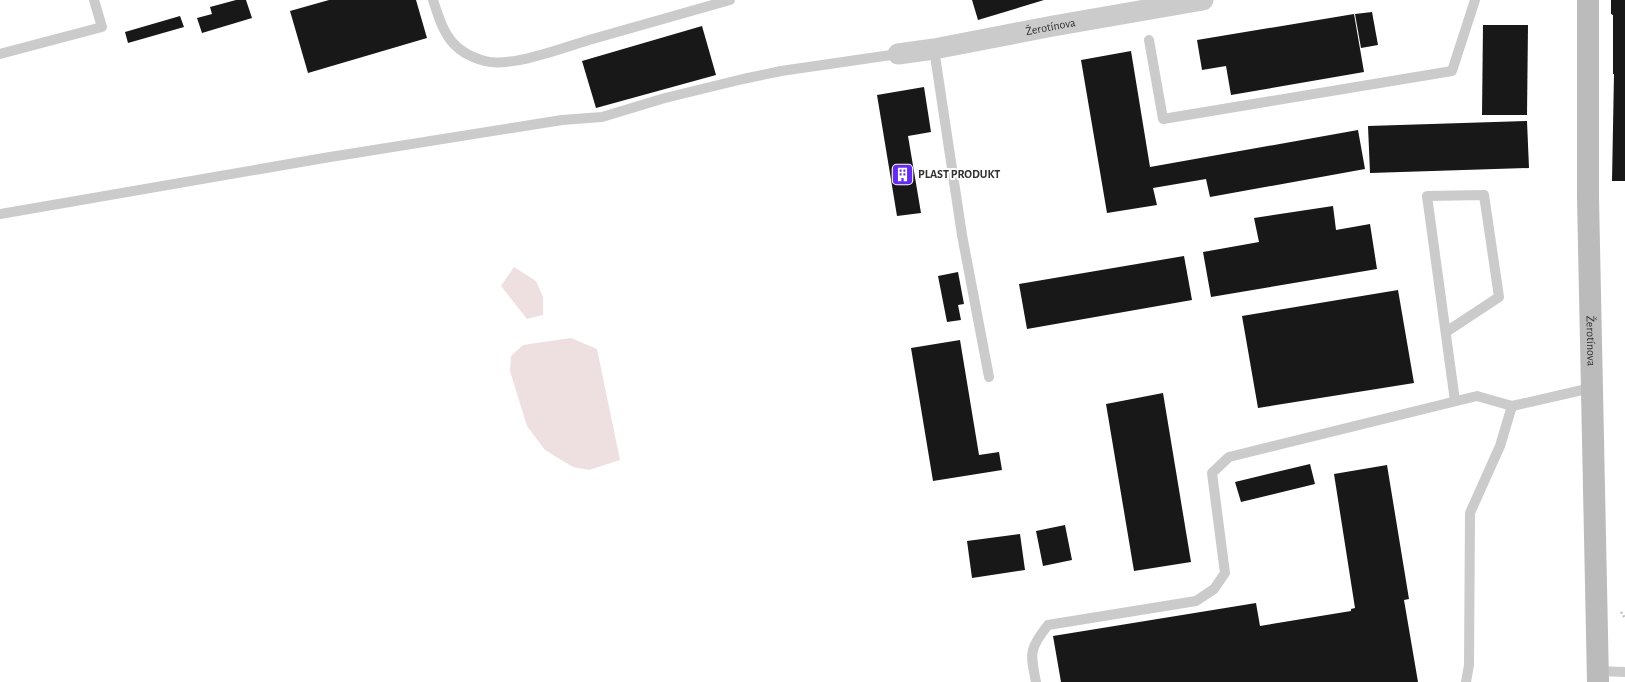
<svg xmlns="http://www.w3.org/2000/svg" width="1625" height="682" font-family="'Alegreya Sans',sans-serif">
  <rect width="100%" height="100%" fill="#fff"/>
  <g fill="#eedfe1">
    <polygon points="514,267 536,281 543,297 543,315 527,319 501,286"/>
    <polygon points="571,338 597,349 620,460 589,470 573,467 545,450 527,426 510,371 511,356 523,345"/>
  </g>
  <g fill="#181818">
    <polygon points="236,0 246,0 252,18 202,33 197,18 212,14 210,7"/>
    <polygon points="329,0 416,0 427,38 308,73 290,11"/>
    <polygon points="972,0 1044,0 978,20"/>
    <polygon points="1611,0 1625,0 1625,181 1612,181 1614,74 1613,74 1613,15 1611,14"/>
    <polygon points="1372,12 1378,45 1361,48 1355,14"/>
    <polygon points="1354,14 1364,72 1231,95 1226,66 1202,70 1197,40"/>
    <polygon points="180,16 184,27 128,43 125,32"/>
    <polygon points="1483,25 1528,25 1527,115 1482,115"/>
    <polygon points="702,26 716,75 596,108 582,61"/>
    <polygon points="1131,51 1150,167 1358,130 1365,169 1210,197 1206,179 1153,188 1157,205 1107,213 1081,60"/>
    <polygon points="924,87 931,132 908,136 921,213 897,216 877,95"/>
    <polygon points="1527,121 1529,168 1370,173 1368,126"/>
    <polygon points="1333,206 1336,230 1370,224 1377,269 1211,297 1203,252 1259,242 1254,218"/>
    <polygon points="1184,256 1192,300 1027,329 1019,284"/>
    <polygon points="958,272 964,304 958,305 961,320 947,322 938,276"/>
    <polygon points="1398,290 1414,383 1258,408 1242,316"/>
    <polygon points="960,340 979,455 999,452 1002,470 933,481 911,348"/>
    <polygon points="1163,393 1191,562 1134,571 1106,404"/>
    <polygon points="1310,464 1315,484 1241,502 1235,482"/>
    <polygon points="1387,465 1409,599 1404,600 1418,682 1061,682 1053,636 1256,603 1260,626 1351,611 1351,609 1355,608 1334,474"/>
    <polygon points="1065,525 1072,560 1043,566 1036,531"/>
    <polygon points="1020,534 1025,570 972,578 967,541"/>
  </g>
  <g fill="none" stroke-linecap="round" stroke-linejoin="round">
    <polyline stroke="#c1c1c1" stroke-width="2.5" stroke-dasharray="2 2" stroke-linecap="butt" points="1621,612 1625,618"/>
    <g stroke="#cbcbcb" stroke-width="10">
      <path d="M433,0C443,31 450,52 485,61C510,68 563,48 589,40C636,27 683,13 730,0"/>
      <polyline points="1149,40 1163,119 1452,71 1475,0"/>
      <polyline points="934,49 962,235 989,377"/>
      <polyline points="0,54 102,27 94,0"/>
      <polyline points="0,214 324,158 562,120 602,117 665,98 743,79 781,71 898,54"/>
      <polyline points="1446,332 1499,297 1484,195 1427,196 1455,401"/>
      <polyline points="1598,671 1625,672"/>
      <path d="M1036,682C1030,653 1029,649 1048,625L1196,601L1214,589L1225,573L1212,473L1229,457L1477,396L1512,406L1591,388"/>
      <polyline points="1466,682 1469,665 1470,513 1500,446 1512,406"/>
    </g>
    <path stroke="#cbcbcb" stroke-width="21" id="s1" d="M898,54L934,49L1053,26L1203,0"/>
    <path stroke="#bbb" stroke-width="22" id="s2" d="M1588,0V197L1598,682"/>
  </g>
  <defs>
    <symbol id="building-square" viewBox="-11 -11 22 22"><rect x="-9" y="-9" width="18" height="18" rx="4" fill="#652cef" stroke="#fff"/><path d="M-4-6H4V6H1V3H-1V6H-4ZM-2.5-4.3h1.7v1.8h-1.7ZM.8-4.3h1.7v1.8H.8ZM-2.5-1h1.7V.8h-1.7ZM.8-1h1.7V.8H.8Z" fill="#fff"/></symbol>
  </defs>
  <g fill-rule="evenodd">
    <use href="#building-square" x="890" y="162" width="25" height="25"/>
  </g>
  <g text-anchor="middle" stroke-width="4" stroke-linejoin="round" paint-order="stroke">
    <g font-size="12" fill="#313131" stroke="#fff">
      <text dy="4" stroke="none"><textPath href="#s1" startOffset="155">Žerotínova</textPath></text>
      <text dy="4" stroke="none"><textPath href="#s2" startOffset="341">Žerotínova</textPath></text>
    </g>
    <g font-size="12" font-weight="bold" fill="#313131" stroke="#fff" text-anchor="start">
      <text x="918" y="178">PLAST PRODUKT</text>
    </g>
  </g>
</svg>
